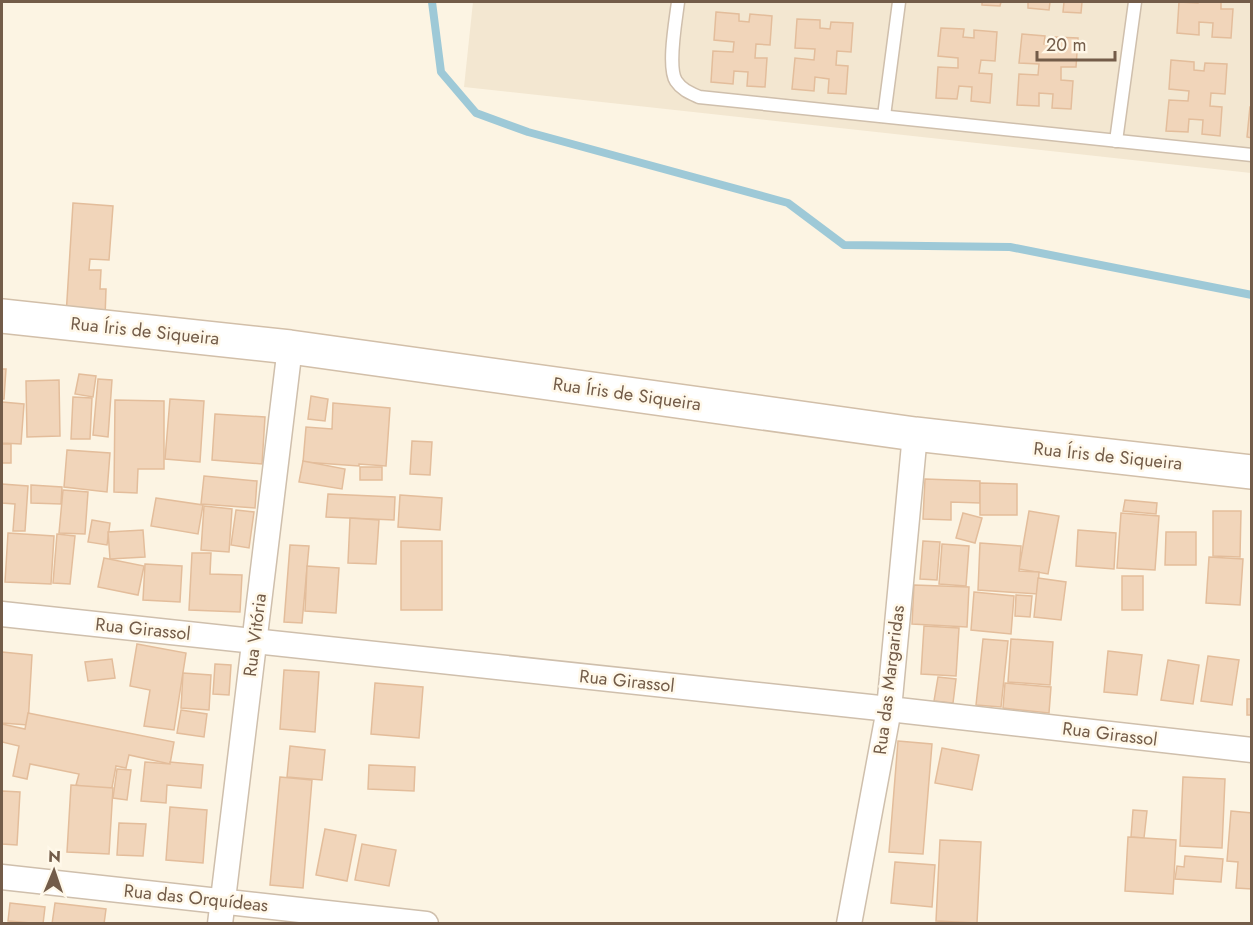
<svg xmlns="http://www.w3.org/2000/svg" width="1253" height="925" font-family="Jost,sans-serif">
  <rect width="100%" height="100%" fill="#fcf4e3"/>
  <polygon fill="#f3e7d1" points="473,2 1251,2 1251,173 464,87"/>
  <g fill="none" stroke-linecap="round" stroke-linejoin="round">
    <polyline stroke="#9ec9d7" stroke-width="8" points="432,2 441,72 476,113 528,132 788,203 844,245 1010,247 1252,295"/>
  </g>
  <g fill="#f1d5ba" stroke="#e3bd9b" stroke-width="1.5">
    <polygon points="982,2 1001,2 1000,6 982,5"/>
    <polygon points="1028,2 1050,2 1049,10 1028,8"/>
    <polygon points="1064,2 1082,2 1081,13 1063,12"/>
    <polygon points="1179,2 1198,3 1199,2 1221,2 1221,9 1233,9 1231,38 1212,37 1213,23 1199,22 1199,35 1177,33"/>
    <polygon points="716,12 739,14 739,21 749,22 750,14 772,16 770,45 756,44 755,58 767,58 765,87 747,86 748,72 734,71 733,84 711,82 713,51 733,52 734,42 714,40"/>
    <polygon points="797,19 820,20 820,28 830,29 831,22 853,23 851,52 837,51 836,65 848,66 846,94 828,93 829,79 815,77 814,91 792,89 795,58 814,60 815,49 795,48"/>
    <polygon points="941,28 964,29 963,37 974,38 974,30 997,32 995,61 981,60 979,73 992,74 990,103 971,101 972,87 959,86 957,99 936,98 938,67 958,68 958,58 938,56"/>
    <polygon points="1022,34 1045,36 1044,44 1055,45 1055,37 1078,38 1076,67 1061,67 1061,80 1073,81 1071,109 1052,108 1053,94 1039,93 1039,106 1017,105 1019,74 1038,75 1039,64 1019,63"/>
    <polygon points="1171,60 1194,62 1194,70 1204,71 1205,63 1227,64 1225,94 1211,93 1210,106 1222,107 1220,136 1202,134 1203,120 1189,119 1188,132 1166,131 1169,100 1188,101 1189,91 1169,89"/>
    <polygon points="1250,107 1252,107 1252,138 1247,137"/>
    <polygon points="73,203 113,206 109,260 90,259 89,270 101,270 100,289 106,289 105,318 66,316"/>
    <polygon points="2,369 6,369 4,399 2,399"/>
    <polygon points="79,374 96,376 93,397 75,394"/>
    <polygon points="98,379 112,380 108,437 93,435"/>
    <polygon points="59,380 60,436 27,437 26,381"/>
    <polygon points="311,396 328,399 325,421 308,419"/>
    <polygon points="73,397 92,398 90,439 71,439"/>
    <polygon points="170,399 204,401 200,462 165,459"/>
    <polygon points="115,400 164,401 164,469 138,469 137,493 114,492"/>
    <polygon points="2,402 24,404 21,444 2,443"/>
    <polygon points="333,403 390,408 386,466 359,464 359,466 303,462 306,427 332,429"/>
    <polygon points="215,414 265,417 262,464 212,460"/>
    <polygon points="412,441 432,442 430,475 410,474"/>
    <rect x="2" y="444" width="9" height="19"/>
    <polygon points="67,450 110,453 107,492 64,487"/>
    <polygon points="303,461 345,469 342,489 299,482"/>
    <rect x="360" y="467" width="22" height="13"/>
    <polygon points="204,476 257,481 255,508 201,504"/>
    <polygon points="925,479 980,481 980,503 951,502 951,520 923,519"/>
    <polygon points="980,483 1017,484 1017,515 980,515"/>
    <polygon points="2,484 28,486 25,531 13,531 15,504 2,503"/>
    <polygon points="31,485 62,487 61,504 31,503"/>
    <polygon points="63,490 88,492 85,534 59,533"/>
    <polygon points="328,494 395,497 394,520 326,517"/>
    <polygon points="400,495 442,498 440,530 398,527"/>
    <polygon points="156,498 203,505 198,534 151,526"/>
    <polygon points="1125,500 1157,503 1156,514 1123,511"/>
    <polygon points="204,506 232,509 229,552 201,550"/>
    <polygon points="236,510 254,512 249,548 231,545"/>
    <polygon points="1029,511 1059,516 1048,574 1019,569"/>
    <polygon points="1213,511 1241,511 1240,557 1213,556"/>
    <polygon points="963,513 982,518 975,543 956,538"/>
    <polygon points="1121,513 1159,516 1155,570 1117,568"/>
    <polygon points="350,518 379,520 376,564 348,563"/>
    <polygon points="92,520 110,523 107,545 88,542"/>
    <polygon points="143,530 145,557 110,559 108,532"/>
    <polygon points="1078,530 1116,533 1114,569 1076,566"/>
    <polygon points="1166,532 1196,532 1196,565 1165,565"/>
    <polygon points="8,533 54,536 51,584 5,582"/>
    <polygon points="57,534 75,536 70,584 53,583"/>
    <rect x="401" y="541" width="41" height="69"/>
    <polygon points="923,541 940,542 937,580 920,579"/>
    <polygon points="980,543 1021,546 1019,571 1039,572 1038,594 978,590"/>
    <polygon points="942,544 969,546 966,586 939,584"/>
    <polygon points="290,545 309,546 302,623 284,622"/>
    <polygon points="192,553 211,553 210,574 242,575 240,612 189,610"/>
    <polygon points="1209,557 1243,559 1240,605 1206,603"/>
    <polygon points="104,558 144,566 138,595 98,587"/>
    <polygon points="145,564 182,566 180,602 143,600"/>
    <polygon points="307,566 339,568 336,613 305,611"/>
    <rect x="1122" y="576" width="21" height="34"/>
    <polygon points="1038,578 1066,582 1061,620 1034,617"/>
    <polygon points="914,585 969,587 967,627 912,624"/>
    <polygon points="974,592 1014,596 1011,634 971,630"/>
    <polygon points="1016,595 1032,596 1030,617 1015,616"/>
    <polygon points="924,626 959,628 956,676 921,674"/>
    <polygon points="983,639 1008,641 1001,707 976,705"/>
    <polygon points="1011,639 1053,642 1050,685 1008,682"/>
    <polygon points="137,644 186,653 174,730 144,726 150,690 130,686"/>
    <polygon points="1108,651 1142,655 1137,695 1104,692"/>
    <polygon points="2,652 32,655 28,725 2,723"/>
    <polygon points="1208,656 1239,660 1232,705 1201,701"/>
    <polygon points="112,659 115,678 88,681 85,662"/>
    <polygon points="1168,660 1199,665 1193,704 1161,700"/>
    <polygon points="215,664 231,665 229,695 213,694"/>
    <polygon points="284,670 319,672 315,732 280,729"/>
    <polygon points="183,673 211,675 209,710 181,708"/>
    <polygon points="938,677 956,679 953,703 934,701"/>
    <polygon points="375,683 423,687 419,738 371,734"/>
    <polygon points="1005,683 1051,687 1049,713 1003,708"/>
    <rect x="1247" y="699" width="5" height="16"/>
    <polygon points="181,710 207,714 204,737 177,733"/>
    <polygon points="28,713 174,742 170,764 129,755 126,768 116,766 111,793 76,785 79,774 30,764 27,779 13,776 19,746 2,742 2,724 25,729"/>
    <polygon points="898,741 932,744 923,854 889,852"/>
    <polygon points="290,746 325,750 322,780 287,777"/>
    <polygon points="942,748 979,755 972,790 935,783"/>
    <polygon points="145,762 170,764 170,762 203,765 201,788 167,785 166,803 141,801"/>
    <polygon points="369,765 415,767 414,791 368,789"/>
    <polygon points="117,769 131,770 127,800 113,798"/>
    <polygon points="280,777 312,780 303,888 270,885"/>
    <polygon points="1183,777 1225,779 1222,848 1180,846"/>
    <polygon points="71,785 113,788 109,854 67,852"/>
    <polygon points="2,791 20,792 17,845 2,844"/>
    <polygon points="170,807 207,810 203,863 166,860"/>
    <polygon points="1133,810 1147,811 1144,838 1131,837"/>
    <polygon points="1231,811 1252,813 1252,889 1236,888 1238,862 1227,861"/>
    <polygon points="119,823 146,824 143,856 117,855"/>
    <polygon points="325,829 356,835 347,881 316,875"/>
    <polygon points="1128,837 1176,840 1173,894 1125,891"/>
    <polygon points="940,840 981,842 977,923 936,921"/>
    <polygon points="362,844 396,850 389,886 355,880"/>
    <polygon points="1185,856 1223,859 1221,882 1175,879 1177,866 1184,867"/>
    <polygon points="895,862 935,865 932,907 891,903"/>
    <polygon points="10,903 45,907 43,924 8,921"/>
    <polygon points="55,903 106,909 104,924 52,924"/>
  </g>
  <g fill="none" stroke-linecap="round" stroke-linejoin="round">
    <defs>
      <g id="lane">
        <path d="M678,2C676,19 667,67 676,81C682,90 690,93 699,97L1252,155"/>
        <polyline points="884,116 899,2"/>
        <polyline points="1116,141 1135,2"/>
      </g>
      <g id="street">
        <polyline points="2,614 889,709 1252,750"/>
        <polyline points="2,877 426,924"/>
        <polyline points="220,924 290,347"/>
        <polyline points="849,924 889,709 915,434"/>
      </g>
      <polyline id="secondary" points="2,316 290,347 915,434 1252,472"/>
    </defs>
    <use href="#lane" stroke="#cfbfac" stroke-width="15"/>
    <use href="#street" stroke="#cfbfac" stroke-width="27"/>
    <use href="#secondary" stroke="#d2bfa9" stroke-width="36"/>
    <use href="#lane" stroke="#fff" stroke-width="12"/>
    <use href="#street" stroke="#fff" stroke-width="24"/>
    <use href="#secondary" stroke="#fff" stroke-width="33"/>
  </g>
  <g text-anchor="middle" stroke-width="5" stroke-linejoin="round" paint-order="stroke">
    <g font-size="18" fill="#735c49" stroke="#fff8e9">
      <text transform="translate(145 331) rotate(6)" y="6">Rua Íris de Siqueira</text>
      <text transform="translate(627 394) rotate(8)" y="6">Rua Íris de Siqueira</text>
      <text transform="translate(1108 456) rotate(6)" y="6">Rua Íris de Siqueira</text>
      <text transform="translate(143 629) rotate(6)" y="6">Rua Girassol</text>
      <text transform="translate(255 635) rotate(-83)" y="6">Rua Vitória</text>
      <text transform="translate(889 680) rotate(-83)" y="6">Rua das Margaridas</text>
      <text transform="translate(627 681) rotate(6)" y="6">Rua Girassol</text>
      <text transform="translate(1110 734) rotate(7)" y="6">Rua Girassol</text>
      <text transform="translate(196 898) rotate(6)" y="6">Rua das Orquídeas</text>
    </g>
  </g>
  <rect width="1253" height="925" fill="none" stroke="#735c49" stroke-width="6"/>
  <g transform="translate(54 871) rotate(2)" stroke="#fff8e9" stroke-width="4.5" paint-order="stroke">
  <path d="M0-4.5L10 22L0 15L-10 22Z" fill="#735c49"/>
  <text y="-9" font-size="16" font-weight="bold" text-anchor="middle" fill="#735c49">N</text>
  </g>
  <path d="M1037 51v9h78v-9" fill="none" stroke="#735c49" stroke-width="3"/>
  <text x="1046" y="51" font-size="18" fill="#735c49" stroke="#fff8e9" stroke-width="4.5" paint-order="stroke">20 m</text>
</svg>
